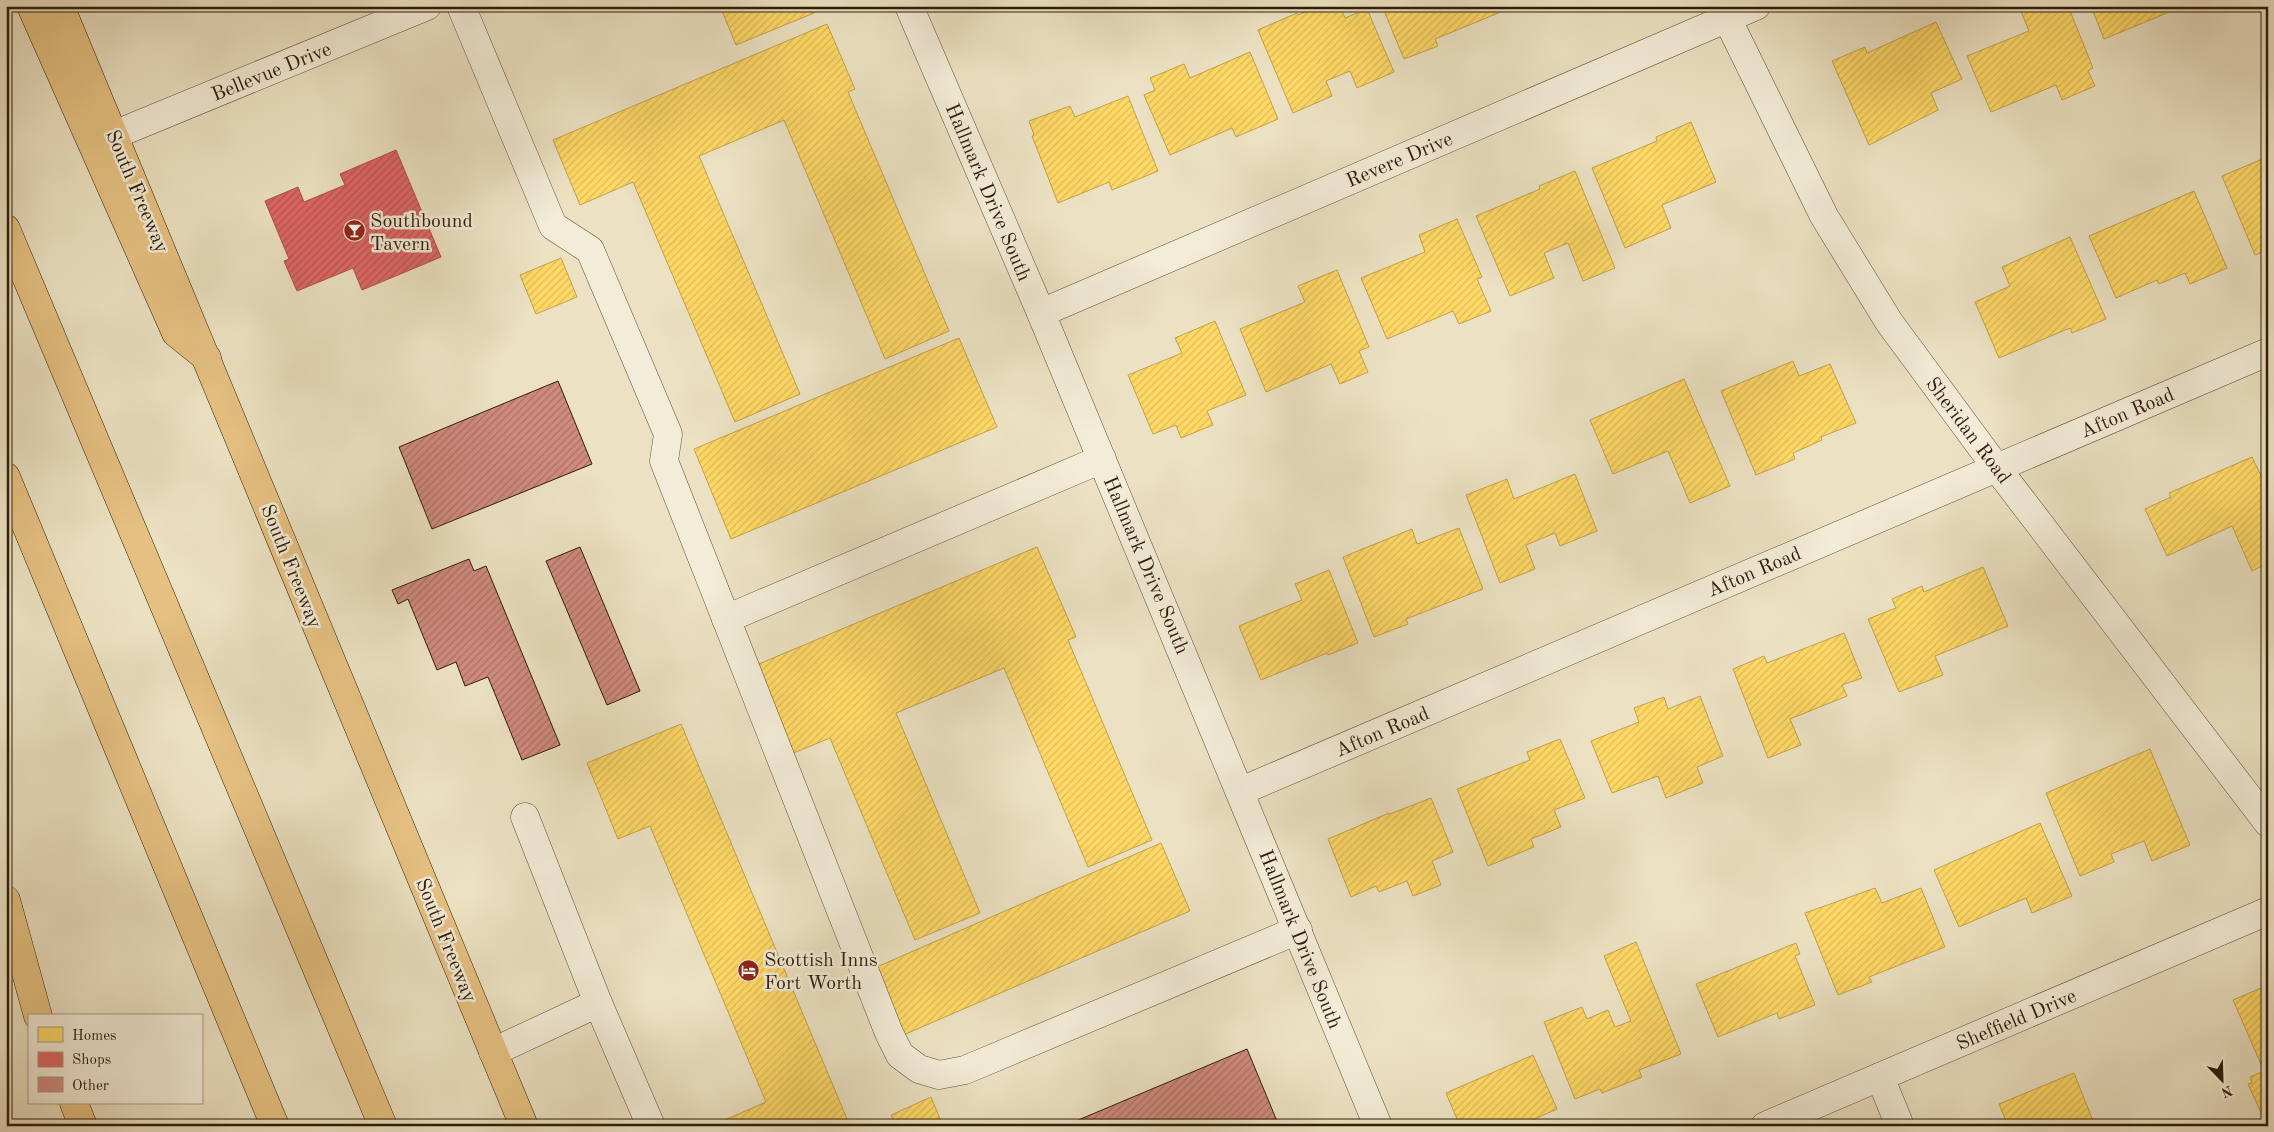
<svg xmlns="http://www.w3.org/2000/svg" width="2274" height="1132" font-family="'Old Standard TT',serif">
  <defs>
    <pattern id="homes-hatch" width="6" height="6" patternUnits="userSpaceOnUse" patternTransform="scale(1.25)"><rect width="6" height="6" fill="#ffd966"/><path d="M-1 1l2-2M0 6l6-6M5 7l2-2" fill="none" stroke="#dbba57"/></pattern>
    <pattern id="shops-hatch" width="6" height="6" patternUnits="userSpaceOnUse" patternTransform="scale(1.25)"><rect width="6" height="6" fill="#e06666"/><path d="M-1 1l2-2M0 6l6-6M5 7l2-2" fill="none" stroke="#b65352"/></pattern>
    <pattern id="building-hatch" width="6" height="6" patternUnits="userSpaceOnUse" patternTransform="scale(1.25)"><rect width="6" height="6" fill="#d08a7f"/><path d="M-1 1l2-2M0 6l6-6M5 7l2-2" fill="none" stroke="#a97066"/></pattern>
  </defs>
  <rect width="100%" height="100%" fill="#ece2c3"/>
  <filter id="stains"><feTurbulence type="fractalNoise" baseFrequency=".004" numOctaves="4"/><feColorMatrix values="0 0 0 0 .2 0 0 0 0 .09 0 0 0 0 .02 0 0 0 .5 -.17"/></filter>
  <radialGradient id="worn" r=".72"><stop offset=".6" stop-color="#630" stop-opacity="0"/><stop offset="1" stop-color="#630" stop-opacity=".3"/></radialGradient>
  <g fill="url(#homes-hatch)" stroke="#c1a04a">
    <polygon points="720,6 811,6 814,13 736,45"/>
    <polygon points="1320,6 1340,6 1345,18 1367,9 1394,72 1357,88 1350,71 1326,81 1332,96 1293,113 1258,30 1297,13 1298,15"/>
    <polygon points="1382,6 1499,6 1501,12 1435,39 1438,46 1404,59"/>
    <polygon points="1523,6 1536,6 1525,11"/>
    <polygon points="2019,6 2068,6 2093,68 2088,71 2095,86 2062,100 2056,85 1991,112 1967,56 2029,31"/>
    <polygon points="2091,6 2184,6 2104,39"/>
    <polygon points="1936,22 1962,79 1931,93 1938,110 1869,145 1832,61 1865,47 1867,53"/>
    <polygon points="827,24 855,89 848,92 949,331 885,359 784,120 699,156 800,394 735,422 633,182 580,205 553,140"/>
    <polygon points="1250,52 1278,119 1236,137 1232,128 1170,155 1144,95 1155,90 1150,78 1184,64 1190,78"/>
    <polygon points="1128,96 1158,171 1112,190 1109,182 1058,203 1032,136 1034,135 1029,121 1070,106 1075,117"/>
    <polygon points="1691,122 1716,182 1662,205 1671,228 1625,248 1592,168 1657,141 1656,137"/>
    <polygon points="2265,158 2268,158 2268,250 2255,255 2222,176"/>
    <polygon points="1575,171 1615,268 1583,281 1568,243 1544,253 1554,278 1510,296 1476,216 1540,189 1539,186"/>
    <polygon points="2194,191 2227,268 2190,284 2185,273 2159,284 2157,280 2116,298 2089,236"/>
    <polygon points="1457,219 1482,277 1477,279 1491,311 1459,324 1453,311 1387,339 1361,278 1425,252 1419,235"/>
    <polygon points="2070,237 2106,319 2072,333 2070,328 1999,358 1975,302 2010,286 2002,267"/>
    <polygon points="561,258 577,297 536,314 520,275"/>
    <polygon points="1337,270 1369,347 1359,351 1368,372 1340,384 1331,364 1266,392 1240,329 1305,302 1298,286"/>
    <polygon points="1215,321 1246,395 1207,411 1213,425 1181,438 1176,425 1153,434 1128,375 1182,353 1175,338"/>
    <polygon points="959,338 997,427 731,539 694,449"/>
    <polygon points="1793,361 1799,376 1830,364 1856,423 1821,437 1822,440 1793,453 1795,459 1756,475 1721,391"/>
    <polygon points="1684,379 1730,486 1690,503 1668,451 1613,474 1590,420"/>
    <polygon points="2252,457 2268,490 2268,563 2252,571 2232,526 2167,556 2145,509 2171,497 2169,493"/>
    <polygon points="1575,474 1597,531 1560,546 1555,533 1526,545 1535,569 1500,583 1466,495 1507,479 1514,499"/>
    <polygon points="1459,528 1483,589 1406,619 1408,624 1374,637 1343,557 1412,529 1417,544"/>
    <polygon points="1037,547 1076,637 1068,640 1152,840 1088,867 1004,668 896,713 980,913 915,940 830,738 791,754 754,666"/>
    <polygon points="1983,567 2008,626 1935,656 1943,675 1899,692 1868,619 1896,608 1892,599 1922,586 1924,592"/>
    <polygon points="1329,570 1358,643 1328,655 1327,653 1261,680 1239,626 1302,600 1295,584"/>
    <polygon points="1844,633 1862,678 1842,685 1847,696 1790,719 1801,745 1768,758 1733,669 1764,656 1767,663"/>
    <polygon points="1700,696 1723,756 1697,767 1703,783 1666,798 1658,776 1612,793 1591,741 1639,722 1634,708 1664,697 1668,709"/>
    <polygon points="681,724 850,1126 711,1126 766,1102 650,826 618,839 587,763"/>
    <polygon points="1560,739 1585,798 1554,810 1561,827 1531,839 1534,847 1488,866 1457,789 1530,760 1527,752"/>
    <polygon points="2150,749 2190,845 2152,861 2144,841 2111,854 2114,862 2080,876 2046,793"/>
    <polygon points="1431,798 1453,852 1432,861 1441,885 1413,896 1407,881 1379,892 1376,886 1351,897 1328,839 1389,813 1390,814"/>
    <polygon points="2040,823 2072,896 2032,913 2026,898 1959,927 1934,870"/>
    <polygon points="1161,843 1190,911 901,1036 872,969"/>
    <polygon points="1875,888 1882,903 1921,888 1945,947 1869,977 1872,982 1838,995 1805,913"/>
    <polygon points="1636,942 1681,1054 1639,1070 1642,1077 1602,1093 1600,1089 1575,1099 1544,1022 1582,1007 1587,1019 1608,1010 1615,1027 1631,1021 1604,956"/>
    <polygon points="1796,943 1800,954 1795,956 1815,1005 1779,1019 1777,1013 1718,1037 1696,984"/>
    <polygon points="2268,985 2268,1112 2262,1115 2248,1084 2252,1083 2250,1077 2264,1071 2233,1000"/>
    <polygon points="1533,1055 1557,1109 1519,1126 1460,1126 1446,1093"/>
    <polygon points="2074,1073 2095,1126 2008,1126 1999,1104"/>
    <polygon points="931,1097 943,1126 896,1126 891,1115"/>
  </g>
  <polygon fill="url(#shops-hatch)" stroke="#ab504a" points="396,150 441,257 362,290 353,268 297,291 284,261 289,259 265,201 298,187 304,202 345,185 340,174"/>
  <g fill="url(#building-hatch)" stroke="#2f1c09">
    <polygon points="558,381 592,464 432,529 399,447"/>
    <polygon points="580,547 640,691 607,705 546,561"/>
    <polygon points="469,559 474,571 486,566 560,745 522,760 488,677 465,686 456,662 437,670 408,599 398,604 392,590"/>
    <polygon points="1247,1049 1279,1126 1064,1126"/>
  </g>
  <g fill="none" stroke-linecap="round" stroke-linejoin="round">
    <defs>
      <g id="minor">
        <polyline points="461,6 553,226 590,250 668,434 664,461 889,1033 900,1055 919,1069 939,1075 965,1070 1298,930"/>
        <polyline points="909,6 1041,313 1378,1126"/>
        <polyline points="1721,6 1824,216 1889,322 1996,467 2268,823"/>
        <polyline points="114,135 427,6"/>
        <polyline points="1041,313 1756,6"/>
        <polyline points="726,619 1102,459"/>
        <polyline points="1241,791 2268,352"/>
        <polyline points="525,817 598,1003"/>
        <polyline points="493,1052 598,1003 651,1126"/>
        <polyline points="1880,1077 1900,1126"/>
        <polyline points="1765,1126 2268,911"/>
      </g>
      <g id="major">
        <polyline points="60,6 524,1126"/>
        <polyline points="74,1103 83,1126"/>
      </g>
      <g id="highway">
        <polyline points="31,6 176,333 207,358"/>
        <polyline points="6,229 383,1126"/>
        <polyline points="6,477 275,1126"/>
        <polyline points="6,900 38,1016"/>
      </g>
    </defs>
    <use href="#minor" stroke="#5e4e38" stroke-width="29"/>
    <use href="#major" stroke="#2f1c09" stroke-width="29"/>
    <use href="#highway" stroke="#2f1c09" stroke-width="29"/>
    <use href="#minor" stroke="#f3ecd8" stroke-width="28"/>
    <use href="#major" stroke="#e6c182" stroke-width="28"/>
    <use href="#highway" stroke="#e6c182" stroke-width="28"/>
  </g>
  <defs>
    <symbol id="bar-disc" viewBox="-11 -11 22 22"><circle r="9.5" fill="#8f2418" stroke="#f3ecd8"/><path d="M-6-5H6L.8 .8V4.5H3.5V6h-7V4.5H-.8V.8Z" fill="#fff"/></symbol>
    <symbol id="hotel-disc" viewBox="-11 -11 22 22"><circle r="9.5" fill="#8f2418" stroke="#f3ecd8"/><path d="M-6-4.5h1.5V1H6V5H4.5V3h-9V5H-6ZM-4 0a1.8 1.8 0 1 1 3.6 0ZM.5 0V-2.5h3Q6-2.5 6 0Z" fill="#fff"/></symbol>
  </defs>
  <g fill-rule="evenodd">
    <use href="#bar-disc" x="342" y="218" width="25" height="25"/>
    <use href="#hotel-disc" x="736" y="958" width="25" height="25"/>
  </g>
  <g text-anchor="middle" stroke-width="5" stroke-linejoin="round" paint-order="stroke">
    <g font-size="20" fill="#2f1c09" stroke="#f3ecd8">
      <text transform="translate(271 71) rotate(-22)" y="7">Bellevue Drive</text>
      <text transform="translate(1399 159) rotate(-23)" y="7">Revere Drive</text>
      <text transform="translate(138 191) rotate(67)" y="7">South Freeway</text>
      <text transform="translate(989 192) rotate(67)" y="7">Hallmark Drive South</text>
      <text transform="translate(2127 412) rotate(-23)" y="7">Afton Road</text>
      <text transform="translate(1969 430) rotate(53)" y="7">Sheridan Road</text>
      <text transform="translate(1147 565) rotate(67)" y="7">Hallmark Drive South</text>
      <text transform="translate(292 566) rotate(68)" y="7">South Freeway</text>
      <text transform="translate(1754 571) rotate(-23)" y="7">Afton Road</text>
      <text transform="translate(1382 731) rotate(-23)" y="7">Afton Road</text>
      <text transform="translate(1301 939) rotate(68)" y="7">Hallmark Drive South</text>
      <text transform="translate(447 940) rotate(68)" y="7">South Freeway</text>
      <text transform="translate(2016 1019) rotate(-23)" y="7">Sheffield Drive</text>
    </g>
    <g font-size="20" fill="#2f1c09" stroke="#f3ecd8" text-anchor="start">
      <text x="370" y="227">Southbound<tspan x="370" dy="23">Tavern</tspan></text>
      <text x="764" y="966">Scottish Inns<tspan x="764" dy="23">Fort Worth</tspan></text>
    </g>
  </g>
  <rect width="2274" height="1132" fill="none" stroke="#ece2c3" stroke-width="25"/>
  <rect x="8" y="8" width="2259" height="1117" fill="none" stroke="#2f1c09" stroke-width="2.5"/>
  <rect x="12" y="12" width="2249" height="1107" fill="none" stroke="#2f1c09"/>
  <rect x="28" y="1014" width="175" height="90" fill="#f3ecd8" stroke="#a59985"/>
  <rect x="38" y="1027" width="25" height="15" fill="#ffd966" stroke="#a59985"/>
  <text x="72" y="1040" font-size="15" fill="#2f1c09">Homes</text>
  <rect x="38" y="1052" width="25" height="15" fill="#e06666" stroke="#a59985"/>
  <text x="72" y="1064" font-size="15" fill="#2f1c09">Shops</text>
  <rect x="38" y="1077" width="25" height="15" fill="#d08a7f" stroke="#a59985"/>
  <text x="72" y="1090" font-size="15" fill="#2f1c09">Other</text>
  <g transform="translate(2222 1080) rotate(157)" stroke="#f3ecd8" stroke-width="4" paint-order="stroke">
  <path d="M0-4L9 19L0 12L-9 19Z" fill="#2f1c09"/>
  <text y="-8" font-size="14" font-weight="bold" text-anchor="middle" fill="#2f1c09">N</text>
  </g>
  <rect width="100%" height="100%" filter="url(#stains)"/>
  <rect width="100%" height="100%" fill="url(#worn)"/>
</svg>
